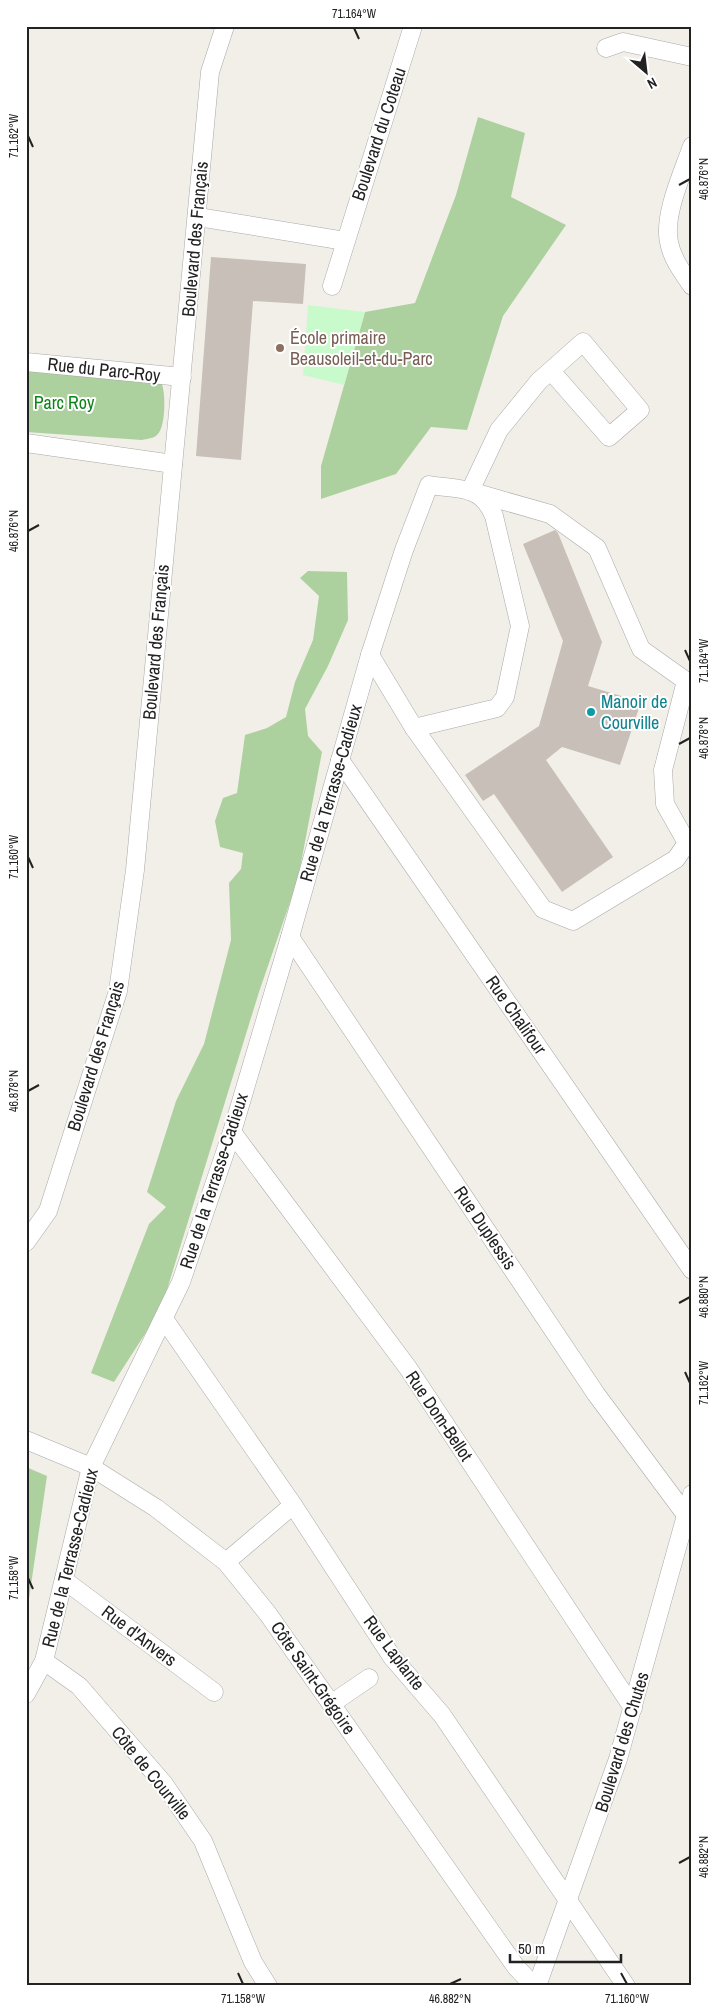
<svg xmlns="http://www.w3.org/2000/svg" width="718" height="2012" font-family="'Archivo Narrow',sans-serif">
  <rect width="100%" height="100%" fill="#f2efe9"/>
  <g fill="#add19e">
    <polygon points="478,117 525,133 511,197 566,225 503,316 467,430 431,427 396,474 321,499 321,466 365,312 415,303 456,195"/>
    <path d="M26,368L161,382C166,391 166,428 157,435C154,438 147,439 142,440L26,432Z"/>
    <polygon points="308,571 347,572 348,620 328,666 305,709 308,736 322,752 298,879 259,992 161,1309 114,1382 91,1373 149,1224 166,1207 147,1192 176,1101 204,1044 231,940 229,883 241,869 243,853 220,847 215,821 223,798 237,793 245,735 267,728 286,717 295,682 313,640 319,596 300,578"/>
    <polygon points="26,1467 47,1476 26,1619"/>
  </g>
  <polygon fill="#c8facc" points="308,305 365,312 344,385 303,375"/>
  <g fill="#c7bfb8">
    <polygon points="211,257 306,264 303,304 253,301 241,460 196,456"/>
    <polygon points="555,530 558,533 602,642 588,686 641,702 620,765 562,747 546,760 613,857 562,892 494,794 483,801 465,775 539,726 563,641 523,544"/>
  </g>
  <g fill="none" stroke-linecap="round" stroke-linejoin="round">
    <defs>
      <g id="minor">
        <polyline points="606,48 623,42 692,57"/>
        <path d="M692,146C683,172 663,215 669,242C672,259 683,273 692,286"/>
        <polyline points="198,217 345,241"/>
        <polyline points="332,286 413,26"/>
        <polyline points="26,362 182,377"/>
        <polyline points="26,443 173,464"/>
        <polyline points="470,491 499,430 539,381 583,342 640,410 609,437 551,371"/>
        <polyline points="480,494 550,514 597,548 641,649 686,681 663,770 665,804 687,843 692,847"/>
        <polyline points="370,655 414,728 543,909 573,921 676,859 687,843"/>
        <polyline points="340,760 692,1270"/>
        <polyline points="290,937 596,1394 686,1515"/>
        <polyline points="232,1132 408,1368 633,1708"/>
        <polyline points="26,1242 48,1211 118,991 135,870 210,72 225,26"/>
        <polyline points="164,1319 293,1505 392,1657 442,1715 626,1986"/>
        <polyline points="26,1440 91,1467 156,1508 226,1562 268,1614 516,1967 534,1986"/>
        <polyline points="226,1562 293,1505"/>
        <polyline points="64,1580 214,1692"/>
        <polyline points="44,1661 79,1686 164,1784 203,1841 253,1962 268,1986"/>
        <path d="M26,1694L44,1661L91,1467L181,1282L232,1132L290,937L370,655L404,550L429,485C458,490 481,484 494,516L520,626L505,697L497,708L414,728"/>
        <polyline points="331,1704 369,1678"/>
        <polyline points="537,1986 618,1759 692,1494"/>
      </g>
    </defs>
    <use href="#minor" stroke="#a9a9a9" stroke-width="19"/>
    <use href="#minor" stroke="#fff" stroke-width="18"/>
  </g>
  <path fill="none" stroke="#222" stroke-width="2" d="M354,28L359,39M28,136L33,147M679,185L690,179M28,531L39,525M685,650L690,661M679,744L690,738M28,857L33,868M28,1091L39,1085M679,1303L690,1297M685,1372L690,1383M28,1578L33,1589M679,1863L690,1857M238,1973L243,1984M621,1973L627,1984M450,1984L461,1979"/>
  <circle fill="#8d6e63" stroke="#fff" stroke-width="2" cx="280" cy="348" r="5"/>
  <circle fill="#0f9aa8" stroke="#fff" stroke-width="2" cx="591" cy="712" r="5"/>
  <g text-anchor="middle" stroke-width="4" stroke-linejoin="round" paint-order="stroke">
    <g font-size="18" fill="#222" stroke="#fff">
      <text transform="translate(379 134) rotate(-72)" y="6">Boulevard du Coteau</text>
      <text transform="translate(195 239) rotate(-85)" y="6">Boulevard des Français</text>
      <text transform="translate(104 370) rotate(6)" y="6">Rue du Parc-Roy</text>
      <text transform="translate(156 642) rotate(-85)" y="6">Boulevard des Français</text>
      <text transform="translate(331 793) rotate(-74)" y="6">Rue de la Terrasse-Cadieux</text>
      <text transform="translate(516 1015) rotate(55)" y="6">Rue Chalifour</text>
      <text transform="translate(96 1056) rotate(-73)" y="6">Boulevard des Français</text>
      <text transform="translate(214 1181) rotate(-72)" y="6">Rue de la Terrasse-Cadieux</text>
      <text transform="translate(485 1228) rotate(56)" y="6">Rue Duplessis</text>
      <text transform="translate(439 1416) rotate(56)" y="6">Rue Dom-Bellot</text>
      <text transform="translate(70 1558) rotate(-76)" y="6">Rue de la Terrasse-Cadieux</text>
      <text transform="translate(139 1636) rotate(37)" y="6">Rue d'Anvers</text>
      <text transform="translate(394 1653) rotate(53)" y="6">Rue Laplante</text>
      <text transform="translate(313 1678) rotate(55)" y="6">Côte Saint-Grégoire</text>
      <text transform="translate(622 1742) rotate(-73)" y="6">Boulevard des Chutes</text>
      <text transform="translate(151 1773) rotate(51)" y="6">Côte de Courville</text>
    </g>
    <g font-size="18" fill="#785e54" stroke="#fff" text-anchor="start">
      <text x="290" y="344">École primaire<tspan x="290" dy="21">Beausoleil-et-du-Parc</tspan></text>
    </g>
    <g font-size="18" fill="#0c8416" stroke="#fff">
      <text x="64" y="409">Parc Roy</text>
    </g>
    <g font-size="18" fill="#0d838f" stroke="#fff" text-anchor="start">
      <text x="601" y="708">Manoir de<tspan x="601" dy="21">Courville</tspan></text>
    </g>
  </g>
  <rect width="718" height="2012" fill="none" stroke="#ffffff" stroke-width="55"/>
  <g transform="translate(646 72) rotate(152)" stroke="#ffffff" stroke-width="4" paint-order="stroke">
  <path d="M0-4L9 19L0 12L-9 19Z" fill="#222222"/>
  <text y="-8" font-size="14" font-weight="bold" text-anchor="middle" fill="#222222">N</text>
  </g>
  <path d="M510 1954v8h111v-8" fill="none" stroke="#222222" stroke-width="2.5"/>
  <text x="518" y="1954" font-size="15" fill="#222222" stroke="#ffffff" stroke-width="4" paint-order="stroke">50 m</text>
  <rect x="28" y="28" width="662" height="1956" fill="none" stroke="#222" stroke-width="2"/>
  <g font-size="12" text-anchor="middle" fill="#222">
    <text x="354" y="18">71.164°W</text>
    <text transform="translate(14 136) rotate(-90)" y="4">71.162°W</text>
    <text transform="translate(704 179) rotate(-90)" y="4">46.876°N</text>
    <text transform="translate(14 531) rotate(-90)" y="4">46.876°N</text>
    <text transform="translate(704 661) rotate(-90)" y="4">71.164°W</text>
    <text transform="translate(704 738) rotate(-90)" y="4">46.878°N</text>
    <text transform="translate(14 857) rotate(-90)" y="4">71.160°W</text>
    <text transform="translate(14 1091) rotate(-90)" y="4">46.878°N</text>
    <text transform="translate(704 1297) rotate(-90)" y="4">46.880°N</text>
    <text transform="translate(704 1383) rotate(-90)" y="4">71.162°W</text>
    <text transform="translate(14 1578) rotate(-90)" y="4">71.158°W</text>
    <text transform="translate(704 1857) rotate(-90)" y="4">46.882°N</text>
    <text x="243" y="2003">71.158°W</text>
    <text x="450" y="2003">46.882°N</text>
    <text x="627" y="2003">71.160°W</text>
  </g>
</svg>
